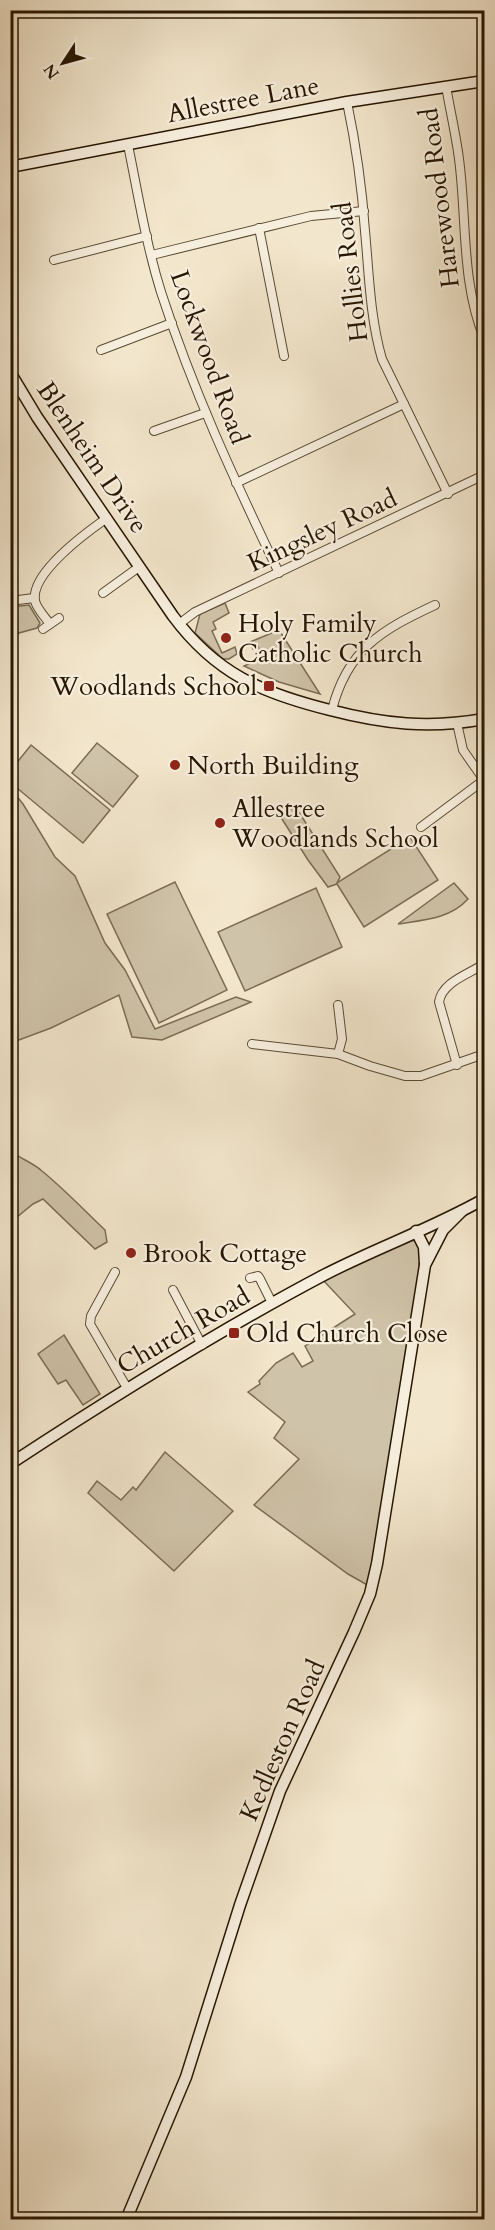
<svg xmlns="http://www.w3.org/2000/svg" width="495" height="2230" font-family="Cardo,serif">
  <rect width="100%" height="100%" fill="#f2e6cc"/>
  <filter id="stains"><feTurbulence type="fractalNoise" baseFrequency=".00333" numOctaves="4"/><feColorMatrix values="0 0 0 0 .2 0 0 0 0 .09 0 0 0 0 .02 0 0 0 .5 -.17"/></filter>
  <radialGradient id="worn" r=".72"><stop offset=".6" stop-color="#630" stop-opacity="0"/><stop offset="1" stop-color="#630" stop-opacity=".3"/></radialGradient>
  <g fill="#cfc3a9" stroke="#7b6c54" stroke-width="1.5">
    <polygon points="225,603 229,613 213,622 216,629 212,631 222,653 235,647 237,654 229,659 223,659 195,633 200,614"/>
    <polygon points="29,605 40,623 37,628 19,633 11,643 11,607"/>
    <polygon points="279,630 320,694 279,682 244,666 258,660 256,654 260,652 258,646 253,649 250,642"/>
    <polygon points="97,743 138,776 113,807 72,773"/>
    <polygon points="31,745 110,810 83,843 11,783 11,770"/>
    <polygon points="11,789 23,804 55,857 75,876 105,943 125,970 155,1029 236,997 251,1002 162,1040 132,1037 119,995 51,1028 11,1043"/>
    <polygon points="275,808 297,809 340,877 337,883 410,837 438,880 364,927 337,884 328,887 308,860"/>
    <polygon points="175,882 227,990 159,1023 107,914"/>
    <path d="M454,883L468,899C450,919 423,920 398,924Z"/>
    <polygon points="316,888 342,947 245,991 218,932"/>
    <path d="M10,1150C20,1159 32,1162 42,1171C64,1189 84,1210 105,1230L107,1242L95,1249L43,1199L33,1204L11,1222V1191L16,1185L15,1173L11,1169Z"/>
    <polygon points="410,1240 416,1241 422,1254 369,1586 348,1574 254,1505 299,1459 274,1438 285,1422 248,1392 260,1384 259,1381 276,1363 293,1353 302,1367 313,1361 305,1346 355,1314 323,1280"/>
    <polygon points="64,1335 100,1394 83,1405 66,1380 58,1384 38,1354"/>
    <polygon points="165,1452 233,1511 174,1571 88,1493 97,1481 121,1500 133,1487 136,1490"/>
  </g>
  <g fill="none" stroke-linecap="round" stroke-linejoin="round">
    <defs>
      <g id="street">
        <polyline points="38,10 59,10"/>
        <path d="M446,86C450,110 456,135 459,159C467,219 461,282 484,338"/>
        <path d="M347,102C356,145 362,187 365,231C369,273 370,318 382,359L448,494"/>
        <path d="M128,145C138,194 146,244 161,292C193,391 234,479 279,573"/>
        <polyline points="259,228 284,356"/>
        <polyline points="152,255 311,216 364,211"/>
        <polyline points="54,260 147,236"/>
        <polyline points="101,350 172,323"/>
        <polyline points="154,431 205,413"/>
        <polyline points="236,483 404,404"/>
        <polyline points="103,593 139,567"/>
        <polyline points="10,601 34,598"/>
        <path d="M50,624C45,617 37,609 35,601C30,573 87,532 107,518"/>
        <polyline points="179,624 195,612 484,475"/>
        <polyline points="43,629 59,618"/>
        <path d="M332,710C347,650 381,630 435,605"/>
        <polyline points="457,723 463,750 484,780"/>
        <polyline points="421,827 484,780"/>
        <polyline points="252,1044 338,1054 370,1066 405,1076 421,1076 484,1054"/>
        <polyline points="338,1054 342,1039 338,1005"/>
        <path d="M457,1065L439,1002C442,982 469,974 484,964"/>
        <polyline points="115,1272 91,1316 90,1324 127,1388"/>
        <polyline points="250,1278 258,1276 260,1279 272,1303"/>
        <polyline points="173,1290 202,1345"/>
      </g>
      <g id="secondary">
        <polyline points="10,167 347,102 484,81"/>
        <path d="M10,372L37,417L173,616C216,674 262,693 330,710C384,724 429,729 484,719"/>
        <polyline points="416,1231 424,1247 425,1264"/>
        <path d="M10,1464C112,1397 216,1332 324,1275C376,1248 433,1228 484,1199"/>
        <polyline points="126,2220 186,2077 240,1905 280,1791 354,1632 370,1594 377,1564 425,1265 443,1230 462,1211"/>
      </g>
    </defs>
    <use href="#street" stroke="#5a4a33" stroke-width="10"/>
    <use href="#secondary" stroke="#271600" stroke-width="13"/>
    <use href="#street" stroke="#f7efde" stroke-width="8"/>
    <use href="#secondary" stroke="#f7efde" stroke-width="10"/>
  </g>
  <g fill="#8f2418" stroke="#f7efde" stroke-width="2">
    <circle cx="226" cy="638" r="6"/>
    <rect x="263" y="680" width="12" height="12" rx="3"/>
    <circle cx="175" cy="765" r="6"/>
    <circle cx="220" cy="823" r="6"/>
    <circle cx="131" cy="1253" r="6"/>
    <rect x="228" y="1327" width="12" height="12" rx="3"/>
  </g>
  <g text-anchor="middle" stroke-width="4.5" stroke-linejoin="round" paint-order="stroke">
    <g font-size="26" fill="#271600" stroke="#f7efde">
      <text transform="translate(243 99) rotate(-11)" y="9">Allestree Lane</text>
      <text transform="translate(439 198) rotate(-97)" y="9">Harewood Road</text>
      <text transform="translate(350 272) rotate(-97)" y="9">Hollies Road</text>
      <text transform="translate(210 357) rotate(70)" y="9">Lockwood Road</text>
      <text transform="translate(93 457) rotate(56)" y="9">Blenheim Drive</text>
      <text transform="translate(322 530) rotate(-25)" y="9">Kingsley Road</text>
      <text transform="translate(183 1330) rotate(-30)" y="9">Church Road</text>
      <text transform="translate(282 1740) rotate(-66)" y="9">Kedleston Road</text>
    </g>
    <g font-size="26" fill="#271600" stroke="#f7efde" text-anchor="start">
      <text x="238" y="632">Holy Family<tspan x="238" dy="30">Catholic Church</tspan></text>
      <text x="257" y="695" text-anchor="end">Woodlands School</text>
      <text x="187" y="774">North Building</text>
      <text x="232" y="817">Allestree<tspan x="232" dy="30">Woodlands School</tspan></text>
      <text x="143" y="1262">Brook Cottage</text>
      <text x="246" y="1342">Old Church Close</text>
    </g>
  </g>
  <rect width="495" height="2230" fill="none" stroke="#f2e6cc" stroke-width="36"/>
  <rect x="12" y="12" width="471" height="2206" fill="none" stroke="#271600" stroke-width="3"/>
  <rect x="18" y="18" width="459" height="2194" fill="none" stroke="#271600" stroke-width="1.5"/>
  <g transform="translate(63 63) rotate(234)" stroke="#f7efde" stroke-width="4.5" paint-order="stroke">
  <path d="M0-4.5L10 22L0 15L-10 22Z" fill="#271600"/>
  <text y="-9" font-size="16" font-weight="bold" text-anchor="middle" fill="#271600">N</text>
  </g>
  <rect width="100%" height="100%" filter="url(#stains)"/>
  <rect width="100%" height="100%" fill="url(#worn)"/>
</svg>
